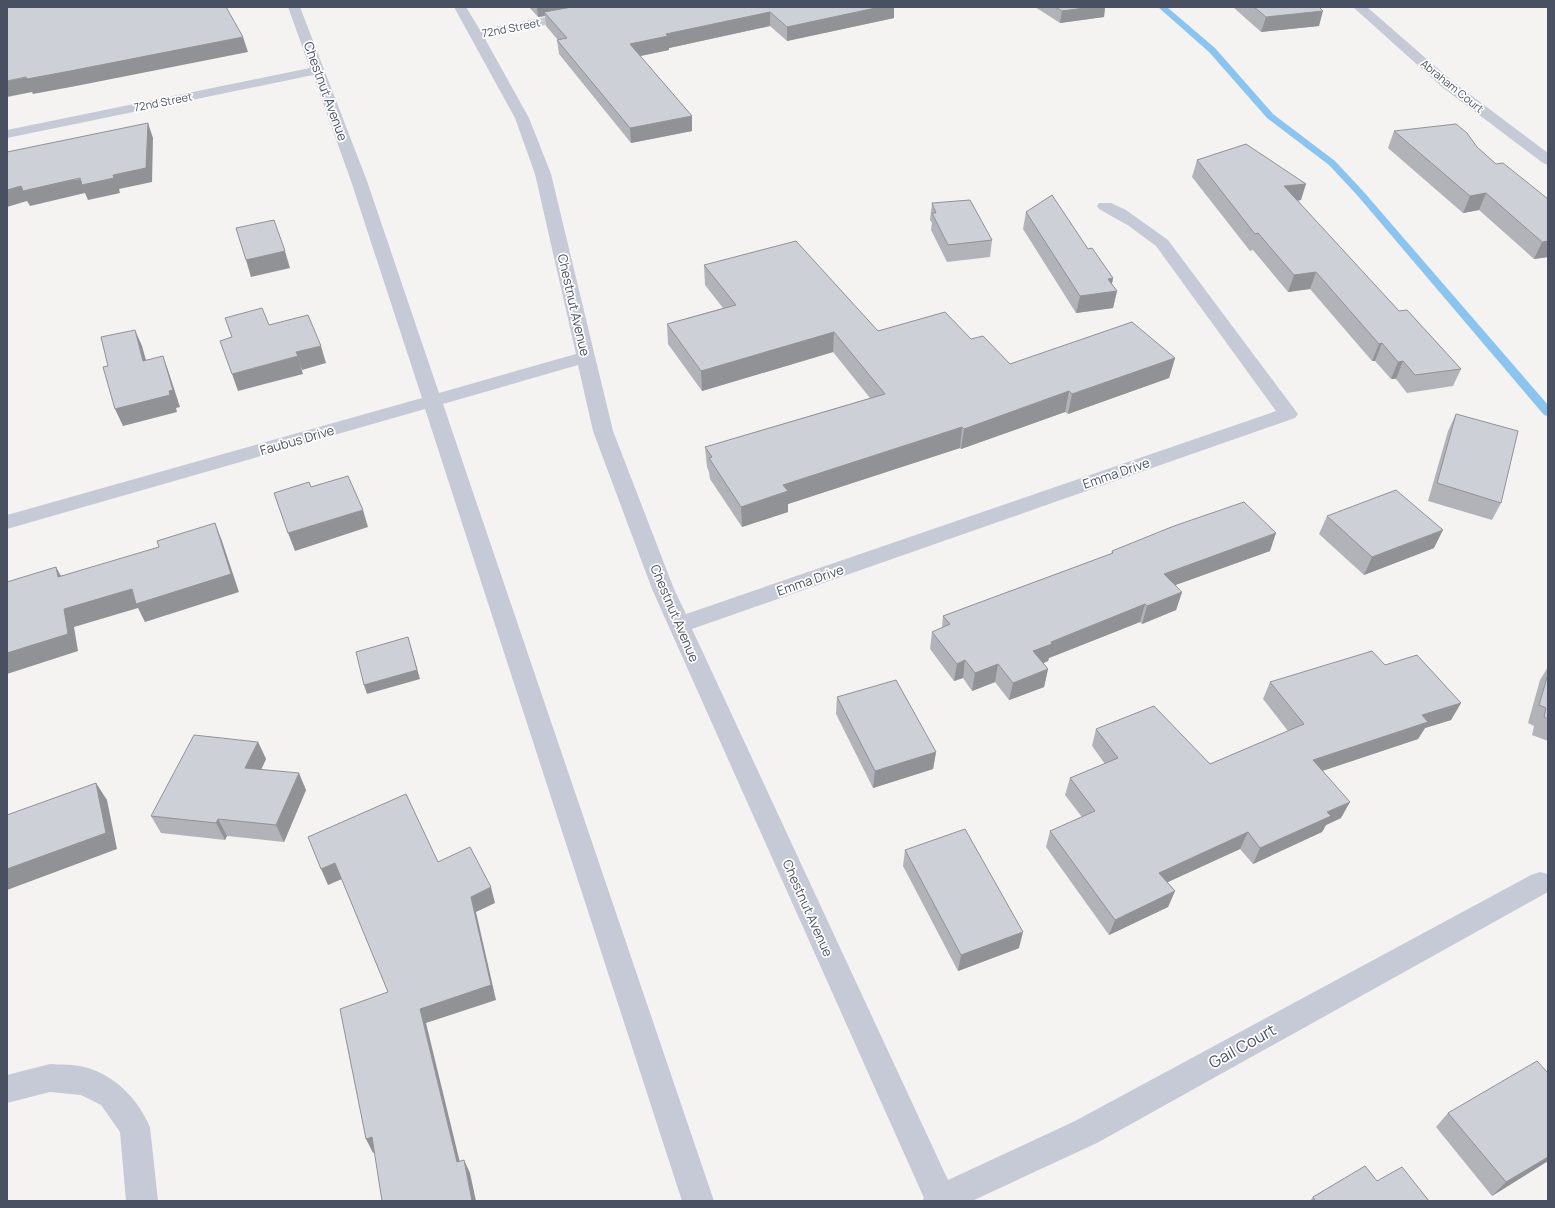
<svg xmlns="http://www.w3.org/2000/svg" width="1555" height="1208" font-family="Manrope,sans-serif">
  <rect width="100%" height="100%" fill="#f4f3f2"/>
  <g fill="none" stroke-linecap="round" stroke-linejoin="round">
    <polygon fill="#8cc4f0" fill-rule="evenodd" points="1158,7 1167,7 1215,48 1273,114 1335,161 1363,191 1548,405 1548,416 1544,415 1357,195 1329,165 1267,118 1209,52"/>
    <g fill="#c6cad7" fill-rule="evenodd">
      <polygon points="288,7 300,7 367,181 439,393 576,354 535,174 515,118 454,7 466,7 480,30 597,7 622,7 616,11 484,37 529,118 551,174 613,431 674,589 686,614 1276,411 1156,246 1129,226 1099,209 1097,206 1099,203 1111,203 1126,210 1168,240 1298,414 1295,418 692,629 948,1180 1075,1121 1531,875 1540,872 1548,874 1548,892 1097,1143 972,1201 922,1201 924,1198 652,589 593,431 578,365 443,404 714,1201 682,1201 425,409 7,529 7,515 422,398 351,181 313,75 7,138 7,130 310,68"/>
      <polygon points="1353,7 1367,7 1452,81 1548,153 1548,165 1543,163 1442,87"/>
      <path d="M50,1064C61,1065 73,1064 84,1067C114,1074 138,1099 150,1127L158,1201H126L120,1132L101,1105L81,1095L50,1092L7,1103V1075Z"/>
    </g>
  </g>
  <g fill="#b1b3b9">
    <polygon points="529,7 894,7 894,18 787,41 770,26 669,48 669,50 640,56 692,116 692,131 631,143 559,54 557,40 558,40 546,26 545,16 538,17"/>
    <polygon points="1035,7 1105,7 1104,17 1060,23"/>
    <polygon points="1233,7 1319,7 1319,26 1261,32"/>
    <polygon points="1394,131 1477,147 1496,164 1548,199 1548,257 1534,259 1479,210 1463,213 1388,148"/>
    <polygon points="1197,160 1301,200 1297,201 1399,311 1461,369 1453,386 1407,393 1396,379 1391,379 1375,361 1372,361 1310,289 1288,292 1253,250 1250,251 1192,177"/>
    <polygon points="932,203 992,240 990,257 947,262 931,230 932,223 930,220"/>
    <polygon points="1026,212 1088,249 1113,278 1112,284 1117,291 1113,308 1076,313 1023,229"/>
    <polygon points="704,265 878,331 971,339 1010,364 1175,358 1169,378 1068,414 1065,412 961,449 960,448 788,504 788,512 742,527 710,479 709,472 707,467 705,447 870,398 833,352 702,391 668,344 667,324 723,308 705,285"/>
    <polygon points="1456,414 1501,503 1492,520 1428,501 1448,431"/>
    <polygon points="1327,516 1434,548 1364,575 1319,534"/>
    <polygon points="1112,551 1270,551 1175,585 1182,592 1176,610 1142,624 1140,622 1049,658 1048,661 1043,663 1048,669 1044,687 1009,700 995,682 972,691 963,678 954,681 930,649 932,632 942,628 943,616 1111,554"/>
    <polygon points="1385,665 1461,703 1451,720 1425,728 1418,739 1322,771 1341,818 1326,825 1322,832 1253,864 1240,849 1167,882 1175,891 1168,907 1109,935 1046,847 1050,831 1082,817 1065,795 1070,778 1105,764 1092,746 1096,729 1210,764 1288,731 1263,699 1270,682"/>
    <polygon points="1548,667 1548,741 1532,735 1534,726 1528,723 1540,680"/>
    <polygon points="837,697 936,752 933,769 873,788 836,714"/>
    <polygon points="258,742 266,759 261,770 306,790 284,842 227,836 225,840 161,833 151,816"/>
    <polygon points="905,850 1019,948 958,971 903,866"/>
    <polygon points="1548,1073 1548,1161 1492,1196 1436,1127 1448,1113"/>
    <polygon points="1377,1181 1429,1201 1310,1201 1313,1197"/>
  </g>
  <g fill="#909296">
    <polygon points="537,7 589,7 544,12 545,16 538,17"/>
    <polygon points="880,7 894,7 894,18 787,41 787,27"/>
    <polygon points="1092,7 1105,7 1104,17 1060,23 1062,11"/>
    <polygon points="1323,11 1319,26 1261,32 1266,17"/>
    <polygon points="770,12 770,26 669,48 669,50 631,58 630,44 666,34"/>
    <polygon points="243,37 248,52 76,86 33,94 32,92 7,97 7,81"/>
    <polygon points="692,116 692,131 631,143 630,128"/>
    <polygon points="148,123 153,138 152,182 119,189 120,193 88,200 85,193 30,206 27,201 7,207 7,190 21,186 113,175"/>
    <polygon points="1306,184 1301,200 1279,203 1284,186"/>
    <polygon points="1486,193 1479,210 1463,213 1470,196"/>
    <polygon points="1548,241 1548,257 1534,259 1542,242"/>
    <polygon points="285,251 290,268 251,277 246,260"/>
    <polygon points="1316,272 1310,289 1288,292 1294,275"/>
    <polygon points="1113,278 1110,292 1117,291 1113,308 1076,313 1080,296 1108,279"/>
    <polygon points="135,330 142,346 151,378 143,361"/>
    <polygon points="834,332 833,352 702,391 701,371"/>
    <polygon points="1382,343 1375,361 1372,361 1379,344"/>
    <polygon points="321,346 326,363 302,370 296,352"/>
    <polygon points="163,356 169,373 180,407 176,408 177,412 123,426 115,409"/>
    <polygon points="298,356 303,374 238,391 232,374"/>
    <polygon points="1175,358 1169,378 1068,414 1072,394"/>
    <polygon points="1403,361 1396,379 1391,379 1398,362"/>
    <polygon points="1069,391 1065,412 961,449 964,429"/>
    <polygon points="962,427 960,448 788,504 788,512 742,527 741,507 783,485"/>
    <polygon points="363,510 368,527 295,551 288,533"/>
    <polygon points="215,523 222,541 239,592 145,622 138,608 74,627 78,651 7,674 7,653 64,609"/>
    <polygon points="1443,530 1434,548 1364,575 1372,557"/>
    <polygon points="1276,533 1270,551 1159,591 1164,574"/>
    <polygon points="56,567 66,585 58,577"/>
    <polygon points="1182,592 1176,610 1142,624 1147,606"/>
    <polygon points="1145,604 1140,622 1049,658 1048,661 1030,669 1033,651 1051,642"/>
    <polygon points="408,637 420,679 367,694 364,685"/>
    <polygon points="965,660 963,678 954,681 957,664"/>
    <polygon points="998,664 995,682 972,691 975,673"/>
    <polygon points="1048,669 1044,687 1009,700 1013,683"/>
    <polygon points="1461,703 1451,720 1425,728 1418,739 1304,777 1313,760 1422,715"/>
    <polygon points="258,742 266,759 254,785 245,768"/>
    <polygon points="936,752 933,769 873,788 875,771"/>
    <polygon points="299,773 306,790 284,842 276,825"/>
    <polygon points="96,783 107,800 117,849 7,890 7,869"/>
    <polygon points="1350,802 1341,818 1326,825 1322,832 1253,864 1260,848 1327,812"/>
    <polygon points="218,819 227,836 225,840 216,823"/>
    <polygon points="1248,832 1240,849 1153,889 1159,873"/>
    <polygon points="335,863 342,879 328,885 321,869"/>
    <polygon points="491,887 495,903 476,912 496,1000 426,1023 463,1175 457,1162 420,1009 471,897"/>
    <polygon points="1175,891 1168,907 1109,935 1115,920"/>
    <polygon points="1023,932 1019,948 958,971 961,955"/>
    <polygon points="372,1137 379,1150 373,1153 366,1139"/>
    <polygon points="1548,1157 1548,1161 1492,1196 1506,1182"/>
    <polygon points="464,1160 470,1173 476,1201 472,1201"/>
  </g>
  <g fill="#ced0d7" stroke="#909296">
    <polygon points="7,7 226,7 243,37 70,71 27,79 26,77 7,81"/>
    <polygon points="572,7 880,7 787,27 770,12 666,34 668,36 630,44 692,116 630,128 557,40 567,38 544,12"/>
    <polygon points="1055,7 1092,7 1062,11"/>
    <polygon points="1254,7 1319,7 1323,11 1266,17"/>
    <polygon points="148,123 146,168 113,175 114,178 82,185 80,178 23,191 21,186 7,190 7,152"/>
    <polygon points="1456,124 1467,133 1477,147 1496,164 1503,163 1548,199 1548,241 1542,242 1486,193 1470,196 1394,131"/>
    <polygon points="1246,144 1306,184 1284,186 1399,311 1407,310 1461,369 1415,375 1403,361 1398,362 1382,343 1379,344 1316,272 1294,275 1258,233 1255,234 1197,160"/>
    <polygon points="1052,195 1088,249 1092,248 1113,278 1108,279 1117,291 1080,296 1026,212"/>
    <polygon points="970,200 992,240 948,245 932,213 936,213 932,203"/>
    <polygon points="274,220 285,251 246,260 236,228"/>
    <polygon points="796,241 878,331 945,312 971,339 983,336 1010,364 1132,322 1175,358 1072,394 1069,391 964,429 962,427 783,485 788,491 741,507 709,458 712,457 705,447 885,394 834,332 701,371 667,324 736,305 704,265"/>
    <polygon points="262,308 269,325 308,315 321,346 296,352 298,356 232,374 220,341 232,337 225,318"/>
    <polygon points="135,330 143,361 163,356 173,390 169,391 170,395 115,409 103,367 108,366 101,337"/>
    <polygon points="1456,414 1518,431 1501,503 1437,483"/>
    <polygon points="348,476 363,510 288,533 274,493 309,482 311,487"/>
    <polygon points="1396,490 1443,530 1372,557 1327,516"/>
    <polygon points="1244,502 1276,533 1164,574 1182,592 1147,606 1145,604 1051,642 1052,644 1033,651 1048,669 1013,683 998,664 975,673 965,660 957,664 932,632 950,624 943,616 1113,553 1112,551 1174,526"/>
    <polygon points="215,523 231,574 136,604 132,589 64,609 68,634 7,653 7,582 56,567 58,577 159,547 157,541"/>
    <polygon points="408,637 417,670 364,685 356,652"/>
    <polygon points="1372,651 1385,665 1417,655 1461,703 1422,715 1428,722 1313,760 1350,802 1327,812 1331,816 1260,848 1248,832 1159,873 1175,891 1115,920 1050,831 1095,811 1070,778 1118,758 1096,729 1154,706 1210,764 1304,724 1270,682"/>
    <polygon points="1548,674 1548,719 1544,717 1546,708 1539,705"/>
    <polygon points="896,680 936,752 875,771 837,697"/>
    <polygon points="194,735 258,742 245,768 299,773 276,825 218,819 216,823 151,816"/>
    <polygon points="96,783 106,833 7,869 7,815"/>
    <polygon points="406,794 438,862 470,847 491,887 471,897 491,985 420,1009 457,1162 464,1160 472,1201 382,1201 372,1137 366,1139 340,1009 388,992 335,863 321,869 308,837"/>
    <polygon points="965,829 1023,932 961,955 905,850"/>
    <polygon points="1537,1061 1548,1073 1548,1157 1506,1182 1448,1113"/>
    <polygon points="1365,1166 1377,1181 1402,1167 1429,1201 1315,1201 1313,1197"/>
  </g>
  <g text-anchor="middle" stroke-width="3.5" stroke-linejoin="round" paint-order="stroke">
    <g font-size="11" fill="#495061" stroke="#fff">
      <text transform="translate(511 28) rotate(-11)" y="4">72nd Street</text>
      <text transform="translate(1452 86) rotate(39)" y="4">Abraham Court</text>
      <text transform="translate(163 102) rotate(-11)" y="4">72nd Street</text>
    </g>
    <g font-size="13" fill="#495061" stroke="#fff">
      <text transform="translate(326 91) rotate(70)" y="5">Chestnut Avenue</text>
      <text transform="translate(574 305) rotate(77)" y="5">Chestnut Avenue</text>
      <text transform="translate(297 440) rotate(-16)" y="5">Faubus Drive</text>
      <text transform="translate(1116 473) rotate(-19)" y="5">Emma Drive</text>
      <text transform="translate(810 580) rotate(-19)" y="5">Emma Drive</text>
      <text transform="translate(675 613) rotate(67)" y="5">Chestnut Avenue</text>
      <text transform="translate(808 908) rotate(66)" y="5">Chestnut Avenue</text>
    </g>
    <g font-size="16" fill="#495061" stroke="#fff">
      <text transform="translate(1242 1046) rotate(-29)" y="6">Gail Court</text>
    </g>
  </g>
  <rect width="1555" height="1208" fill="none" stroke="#495061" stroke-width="16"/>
</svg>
